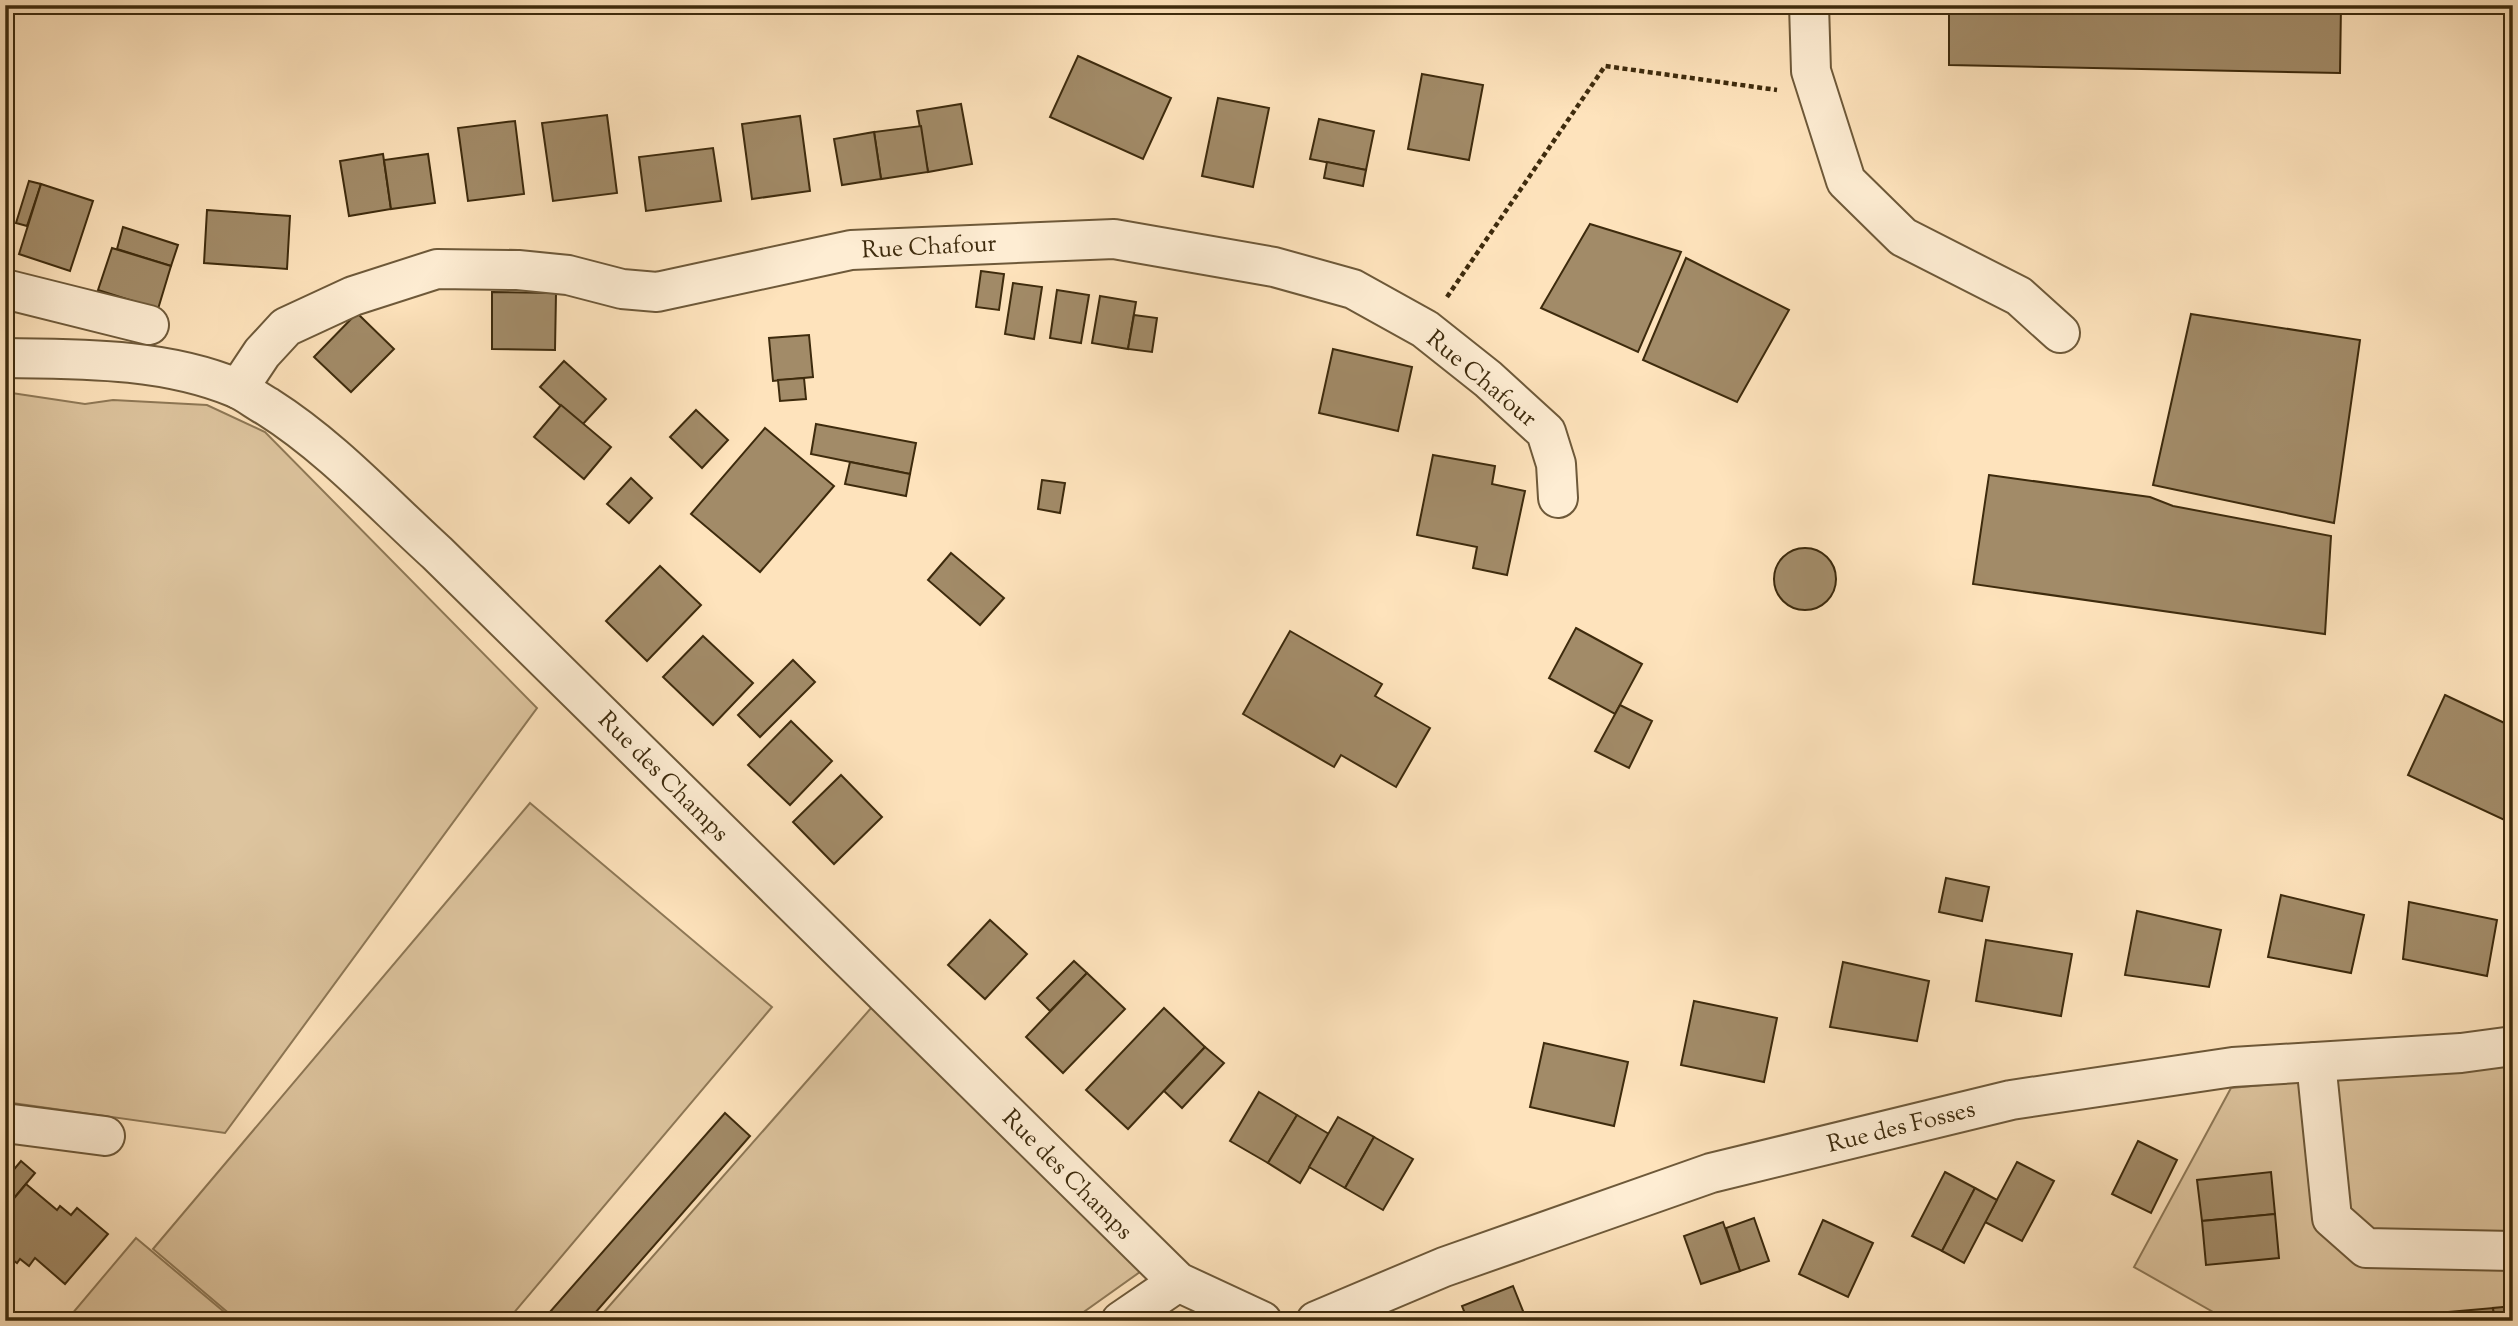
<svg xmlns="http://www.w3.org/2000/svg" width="2518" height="1326" font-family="'Sorts Mill Goudy',serif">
  <rect width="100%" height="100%" fill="#fee3bc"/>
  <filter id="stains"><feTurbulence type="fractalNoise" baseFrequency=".00286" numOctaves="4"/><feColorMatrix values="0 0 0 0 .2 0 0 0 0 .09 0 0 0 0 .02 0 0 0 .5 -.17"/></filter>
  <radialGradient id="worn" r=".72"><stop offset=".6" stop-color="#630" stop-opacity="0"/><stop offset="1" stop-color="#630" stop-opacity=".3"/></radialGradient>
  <g fill="#ddc49e" stroke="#8e7856" stroke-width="2">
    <polygon points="5,392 85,404 113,400 207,405 265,432 537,708 225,1133 5,1102"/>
    <polygon points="530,803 772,1007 507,1321 238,1321 153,1249"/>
    <polygon points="879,999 1154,1262 1071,1321 596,1321"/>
    <polygon points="2513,1054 2513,1321 2229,1321 2134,1267 2231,1088 2465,1066"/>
    <polygon points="136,1238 235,1321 66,1321"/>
  </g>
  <g fill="#a28b68" stroke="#3e2b0d" stroke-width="2">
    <polygon points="1949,5 2341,5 2340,73 1949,65"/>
    <polygon points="1078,56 1171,98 1143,159 1050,117"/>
    <polygon points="1422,74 1483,85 1469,160 1408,149"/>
    <polygon points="1218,98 1269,108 1253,187 1202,176"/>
    <polygon points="961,104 972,164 928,172 917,111"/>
    <polygon points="607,115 617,193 553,201 542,123"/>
    <polygon points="800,116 810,191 752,199 742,124"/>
    <polygon points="1319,119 1374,131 1366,170 1310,159"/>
    <polygon points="515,121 524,194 468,201 458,128"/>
    <polygon points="921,126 928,172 881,179 874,132"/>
    <polygon points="874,132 881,179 842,185 834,139"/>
    <polygon points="713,148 721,201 646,211 639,157"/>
    <polygon points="383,154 391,209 349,216 340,161"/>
    <polygon points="428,154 435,203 391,209 384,160"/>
    <polygon points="1327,162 1366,170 1363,186 1324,178"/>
    <polygon points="29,181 41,184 27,226 16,223"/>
    <polygon points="41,184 93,201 70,271 19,254"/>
    <polygon points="207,210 290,216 287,269 204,263"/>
    <polygon points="1590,224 1681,252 1638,352 1541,308"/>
    <polygon points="123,227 178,245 171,266 117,249"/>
    <polygon points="112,248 171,266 158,309 98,290"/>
    <polygon points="1686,258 1789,310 1737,402 1643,360"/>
    <polygon points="981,271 1004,274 999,310 976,307"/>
    <polygon points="1013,283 1042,287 1034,339 1005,334"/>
    <polygon points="1057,290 1089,295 1081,343 1050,338"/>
    <polygon points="492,292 556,293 555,350 492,349"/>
    <polygon points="1100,296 1136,302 1128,349 1092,343"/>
    <polygon points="357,313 394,349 351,392 314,357"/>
    <polygon points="2191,314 2360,340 2334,523 2153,485"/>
    <polygon points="1134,315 1157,318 1152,352 1128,349"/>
    <polygon points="809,335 813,377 773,381 769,338"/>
    <polygon points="1333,349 1412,367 1398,431 1319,413"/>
    <polygon points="564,361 606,399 582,425 540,387"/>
    <polygon points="804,378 806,399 780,401 778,380"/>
    <polygon points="561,405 611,447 584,479 534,437"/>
    <polygon points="696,410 728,440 702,468 670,437"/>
    <polygon points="816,424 916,443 910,474 811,454"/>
    <polygon points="765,428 834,486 760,572 691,514"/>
    <polygon points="1433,455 1495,466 1492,484 1525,491 1507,575 1473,568 1477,547 1417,535"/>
    <polygon points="850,462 910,474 906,496 845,484"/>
    <polygon points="1989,475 2150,497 2173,506 2331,536 2325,634 1973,584"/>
    <polygon points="631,478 652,498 629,523 607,504"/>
    <polygon points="1042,480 1065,483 1060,513 1038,509"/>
    <circle cx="1805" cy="579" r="31"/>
    <polygon points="951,553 1004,598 980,625 928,580"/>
    <polygon points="660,566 701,605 647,661 606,621"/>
    <polygon points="1576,628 1642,664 1615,714 1549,678"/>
    <polygon points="1290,631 1382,684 1375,696 1430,728 1396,787 1341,755 1334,767 1243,714"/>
    <polygon points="703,636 753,683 713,725 663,677"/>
    <polygon points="793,660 815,682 760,737 738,715"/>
    <polygon points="2445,695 2513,727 2513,824 2408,775"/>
    <polygon points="1620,705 1652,721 1629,768 1595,751"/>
    <polygon points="791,721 832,761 790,805 748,765"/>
    <polygon points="841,775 882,817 834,864 793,822"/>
    <polygon points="1946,878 1989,887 1982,921 1939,912"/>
    <polygon points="2281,895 2364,915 2351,973 2268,957"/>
    <polygon points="2409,902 2497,920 2487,976 2403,959"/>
    <polygon points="2137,911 2221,930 2209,987 2125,975"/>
    <polygon points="990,920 1027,954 985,999 948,965"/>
    <polygon points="1986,940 2072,954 2061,1016 1976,1001"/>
    <polygon points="1074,961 1087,973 1050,1011 1037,998"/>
    <polygon points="1843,962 1929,981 1917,1041 1830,1027"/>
    <polygon points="1087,973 1125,1009 1063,1073 1026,1037"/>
    <polygon points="1694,1001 1777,1018 1764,1082 1681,1065"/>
    <polygon points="1164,1008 1205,1047 1128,1129 1086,1090"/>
    <polygon points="1544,1043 1628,1062 1614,1126 1530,1107"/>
    <polygon points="1205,1047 1224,1063 1182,1108 1164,1091"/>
    <polygon points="1259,1092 1297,1115 1268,1163 1230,1141"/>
    <polygon points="725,1113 750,1136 588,1321 542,1321"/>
    <polygon points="1297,1115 1329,1134 1300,1183 1268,1163"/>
    <polygon points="1338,1117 1374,1137 1345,1188 1309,1167"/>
    <polygon points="1374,1137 1413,1159 1383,1210 1345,1188"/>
    <polygon points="2138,1141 2177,1160 2151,1213 2112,1194"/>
    <polygon points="21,1161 35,1173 5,1209 5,1180"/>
    <polygon points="2017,1162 2054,1181 2022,1241 1985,1222"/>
    <polygon points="1945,1172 1975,1188 1942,1251 1912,1236"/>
    <polygon points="2271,1172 2275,1214 2202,1221 2197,1180"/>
    <polygon points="26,1184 57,1210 60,1206 71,1215 77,1208 108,1234 65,1284 35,1258 29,1266 20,1259 17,1263 5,1254 5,1209"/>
    <polygon points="1975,1188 1997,1200 1964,1263 1942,1251"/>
    <polygon points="2275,1214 2279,1258 2206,1265 2202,1221"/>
    <polygon points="1754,1218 1769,1261 1740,1271 1726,1228"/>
    <polygon points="1823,1220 1873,1243 1848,1297 1799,1274"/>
    <polygon points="1723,1222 1740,1271 1701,1284 1684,1236"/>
    <polygon points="1513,1286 1527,1321 1468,1321 1462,1306"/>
    <polygon points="2513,1306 2513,1321 2494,1321 2493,1308"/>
    <polygon points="2493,1308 2494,1321 2449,1321 2449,1312"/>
  </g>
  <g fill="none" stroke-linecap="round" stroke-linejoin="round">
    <defs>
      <g id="minor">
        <polyline points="1809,5 1811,71 1846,181 1903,237 2019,296 2060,333"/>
        <polyline points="5,289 149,325"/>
        <path d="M5,358C82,359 164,358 236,388C247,393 257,401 268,407C331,447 382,503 437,553L1178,1282L1262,1321"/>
        <polyline points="238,389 262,353 286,327 353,296 437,269 518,270 568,275 622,289 657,292 851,250 1114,239 1274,267 1353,289 1425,329 1488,379 1546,432 1556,464 1558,498"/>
        <polyline points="2316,1062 2332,1218 2366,1248 2513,1251"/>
        <polyline points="5,1123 105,1136"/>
        <polyline points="1121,1321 1178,1282"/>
        <polyline points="1316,1321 1444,1267 1711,1173 2011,1100 2233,1067 2461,1053 2513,1046"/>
      </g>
    </defs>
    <use href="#minor" stroke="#6e5939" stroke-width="42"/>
    <polyline stroke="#3e2b0d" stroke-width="4.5" stroke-dasharray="5 3.5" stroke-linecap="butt" points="1447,297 1605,66 1777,90"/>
    <use href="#minor" stroke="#feedd3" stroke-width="38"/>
  </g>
  <g text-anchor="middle" stroke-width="6" stroke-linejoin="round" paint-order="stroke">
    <g font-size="24" fill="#3e2b0d" stroke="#feedd3">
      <text transform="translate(929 246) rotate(-3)" y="8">Rue Chafour</text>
      <text transform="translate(1482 378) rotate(40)" y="8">Rue Chafour</text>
      <text transform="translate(664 776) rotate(45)" y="8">Rue des Champs</text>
      <text transform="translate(1901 1126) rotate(-14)" y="8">Rue des Fosses</text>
      <text transform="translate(1068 1174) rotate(45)" y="8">Rue des Champs</text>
    </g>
  </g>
  <rect width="2518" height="1326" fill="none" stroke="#fee3bc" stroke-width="28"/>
  <rect x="7" y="7" width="2504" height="1312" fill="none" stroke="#3e2b0d" stroke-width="3.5"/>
  <rect x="14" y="14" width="2490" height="1298" fill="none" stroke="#3e2b0d" stroke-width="2"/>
  <rect width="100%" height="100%" filter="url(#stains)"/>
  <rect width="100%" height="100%" fill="url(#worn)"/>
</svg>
